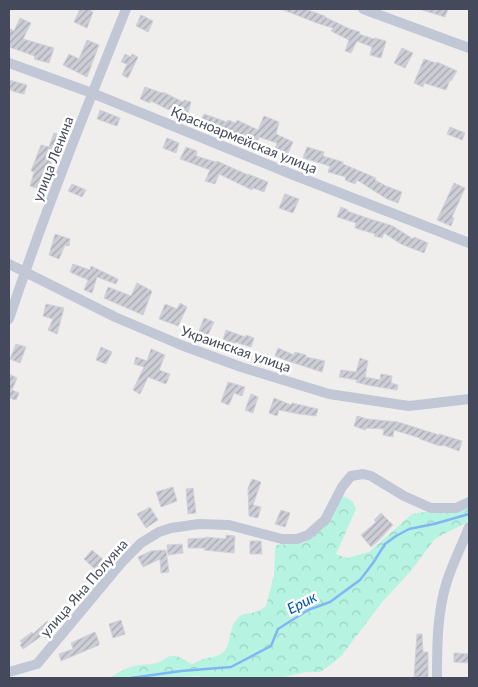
<svg xmlns="http://www.w3.org/2000/svg" width="478" height="687" font-family="Lato,sans-serif">
  <defs>
    <pattern id="forest-crowns" width="20" height="18" patternUnits="userSpaceOnUse" patternTransform="scale(1.25)"><rect width="20" height="18" fill="#b6f3e1"/><path d="M2 6a3 3 0 1 1 6 0M12 15a3 3 0 1 1 6 0" fill="none" stroke="#9ed2c3"/></pattern>
    <pattern id="building-hatch" width="6" height="6" patternUnits="userSpaceOnUse" patternTransform="scale(1.25)"><rect width="6" height="6" fill="#cdcdd6"/><path d="M-1 1l2-2M0 6l6-6M5 7l2-2" fill="none" stroke="#a8a8b1"/></pattern>
  </defs>
  <rect width="100%" height="100%" fill="#f0eeed"/>
  <path fill="url(#forest-crowns)" d="M343,496C350,499 354,502 356,509L336,554L347,558L369,552L412,514L424,512L469,507V517L466,523L440,536L434,540L410,572L383,601L342,655L332,664L320,672H306L280,678H203L198,676L176,678H109C117,674 125,668 134,666C141,664 149,665 157,663C162,662 165,657 171,656C179,654 185,661 192,664C197,662 202,659 207,658C211,657 215,657 219,655C233,649 227,628 238,618C243,612 249,614 256,612C259,611 263,608 266,606L274,575L275,551L276,545L303,543L308,540L338,500Z"/>
  <g fill="none" stroke-linecap="round" stroke-linejoin="round">
    <polyline stroke="#7fb7f4" stroke-width="2.5" points="131,678 181,671 231,667 271,646 278,629 308,610 330,602 360,580 373,563 385,544 396,536 409,529 434,524 469,514"/>
  </g>
  <g fill="url(#building-hatch)" stroke="#d1d1da">
    <polygon points="80,9 88,9 93,12 87,28 74,22"/>
    <polygon points="281,9 305,9 325,16 325,17 350,29 360,32 359,34 374,39 375,38 386,41 381,58 370,55 372,47 357,41 351,53 345,51 349,40 331,31 333,28 317,23"/>
    <polygon points="423,9 448,9 445,17 422,10"/>
    <polygon points="141,15 153,21 148,32 136,26"/>
    <polygon points="20,18 31,23 23,39 54,48 49,63 34,59 35,56 9,47 9,28 14,31"/>
    <polygon points="87,40 99,45 87,77 63,65 69,54 79,59"/>
    <polygon points="402,48 413,53 405,68 394,63"/>
    <polygon points="125,54 131,57 132,54 138,57 128,78 122,75 127,64 121,62"/>
    <polygon points="424,59 436,63 437,62 457,71 451,81 450,80 446,90 424,83 423,87 414,83"/>
    <polygon points="9,80 27,85 24,94 15,92 9,89"/>
    <polygon points="145,87 162,93 163,92 183,102 184,100 191,102 188,113 170,108 169,110 151,101 150,103 140,99"/>
    <polygon points="100,110 120,118 117,126 97,119"/>
    <polygon points="204,114 227,122 228,120 236,123 237,120 258,130 264,116 279,122 276,134 293,142 287,155 275,149 277,143 259,137 257,142 240,135 239,138 218,129 218,130 199,123"/>
    <polygon points="450,127 465,133 462,140 447,134"/>
    <polygon points="54,133 63,136 61,144 59,143 54,157 53,157 43,190 30,186 34,172 31,171 41,145 49,147"/>
    <polygon points="167,138 179,143 176,153 163,148"/>
    <polygon points="186,147 197,151 196,156 216,162 217,161 248,175 248,174 268,182 264,192 253,188 252,190 219,174 215,184 205,181 210,170 180,159"/>
    <polygon points="307,147 324,152 323,156 343,162 343,164 376,178 375,180 386,186 402,192 398,203 387,199 357,180 355,184 345,180 346,177 328,172 330,166 303,158"/>
    <polygon points="454,183 465,188 452,217 454,218 451,226 437,220"/>
    <polygon points="72,184 86,190 82,197 68,191"/>
    <polygon points="285,194 299,199 293,213 279,208"/>
    <polygon points="341,207 348,210 347,211 367,218 393,226 413,239 414,237 428,243 424,253 401,244 384,233 382,238 374,236 375,234 355,228 356,223 337,217"/>
    <polygon points="55,234 70,239 69,246 65,245 59,259 49,255"/>
    <polygon points="73,264 90,270 91,266 118,279 116,284 97,277 92,293 84,290 88,280 70,272"/>
    <polygon points="137,283 152,291 143,315 104,298 108,287 131,296"/>
    <polygon points="180,303 187,307 178,326 159,319 165,304 177,309"/>
    <polygon points="46,304 64,308 57,334 48,330 53,319 43,316"/>
    <polygon points="204,318 214,322 208,335 199,331"/>
    <polygon points="226,330 245,337 246,335 254,338 251,347 235,342 234,345 223,340"/>
    <polygon points="16,344 26,347 20,363 10,359"/>
    <polygon points="101,347 112,352 106,364 96,360"/>
    <polygon points="278,348 294,355 295,352 306,355 306,357 325,361 322,372 288,361 275,356"/>
    <polygon points="151,349 165,355 159,370 170,374 166,384 148,377 140,394 133,390 144,367 134,364 136,357 147,361"/>
    <polygon points="360,358 368,361 365,377 380,380 381,374 392,376 391,383 398,385 397,390 367,385 356,382 357,380 339,377 341,370 356,372"/>
    <polygon points="9,374 17,378 12,390 19,393 16,400 9,398"/>
    <polygon points="228,382 245,387 242,396 234,393 229,405 221,402"/>
    <polygon points="251,394 258,397 253,413 245,410"/>
    <polygon points="274,398 291,405 292,403 318,409 316,416 299,414 279,410 277,416 269,413"/>
    <polygon points="357,416 367,419 398,422 439,435 439,434 462,441 459,451 443,445 442,446 437,445 420,439 420,438 394,430 393,437 383,435 384,429 366,428 365,430 354,426"/>
    <polygon points="252,479 261,482 253,505 261,507 258,518 249,516 248,488"/>
    <polygon points="173,487 177,501 161,507 156,492"/>
    <polygon points="193,488 196,513 188,514 186,489"/>
    <polygon points="150,507 158,520 146,528 137,514"/>
    <polygon points="281,510 290,513 285,527 275,524"/>
    <polygon points="381,513 393,525 379,540 371,547 361,535 376,522 374,520"/>
    <polygon points="226,535 235,536 234,553 204,550 205,548 188,548 188,539 205,538 206,537 226,539"/>
    <polygon points="250,541 261,541 262,554 250,554"/>
    <polygon points="182,544 183,553 168,555 167,545"/>
    <polygon points="92,550 105,561 97,571 84,559"/>
    <polygon points="166,550 169,572 161,573 160,559 143,567 138,557 151,551"/>
    <polygon points="121,620 125,634 113,638 109,624"/>
    <polygon points="47,621 54,630 45,638 43,635 23,649 20,645 22,643 20,641 32,632 33,634"/>
    <polygon points="95,632 99,642 99,645 61,661 59,654 73,649 71,643"/>
    <polygon points="417,634 422,634 423,652 428,652 428,677 414,677"/>
    <polygon points="454,653 469,654 469,663 454,662"/>
  </g>
  <g fill="none" stroke-linecap="round" stroke-linejoin="round">
    <g stroke="#c2c7d6" stroke-width="10">
      <polyline points="363,9 469,48"/>
      <polyline points="9,63 92,93 291,174 469,243"/>
      <polyline points="9,264 115,317 181,345 241,367 329,394 409,406 469,399"/>
      <path d="M9,319C44,214 85,111 126,9"/>
      <polyline points="9,672 37,664 122,562 141,543 159,532 171,528 199,524 229,525 282,539 297,539 308,535 325,520 342,487 351,476 363,474 371,476 404,496 431,508 456,508 469,502"/>
      <path d="M437,678C437,647 437,612 447,581C453,563 462,545 469,527"/>
    </g>
  </g>
  <g text-anchor="middle" stroke-width="5" stroke-linejoin="round" paint-order="stroke">
    <g font-size="14" fill="#44495c" stroke="#fff">
      <text transform="translate(244 140) rotate(22)" y="5">Красноармейская улица</text>
      <text transform="translate(53 159) rotate(-69)" y="5">улица Ленина</text>
      <text transform="translate(236 349) rotate(19)" y="5">Украинская улица</text>
      <text transform="translate(84 588) rotate(-49)" y="5">улица Яна Полуяна</text>
    </g>
    <g font-size="15" font-style="italic" fill="#0055b3" stroke="#fff">
      <text transform="translate(302 603) rotate(-27)" y="5">Ерик</text>
    </g>
  </g>
  <rect width="478" height="687" fill="none" stroke="#44495c" stroke-width="20"/>
</svg>
